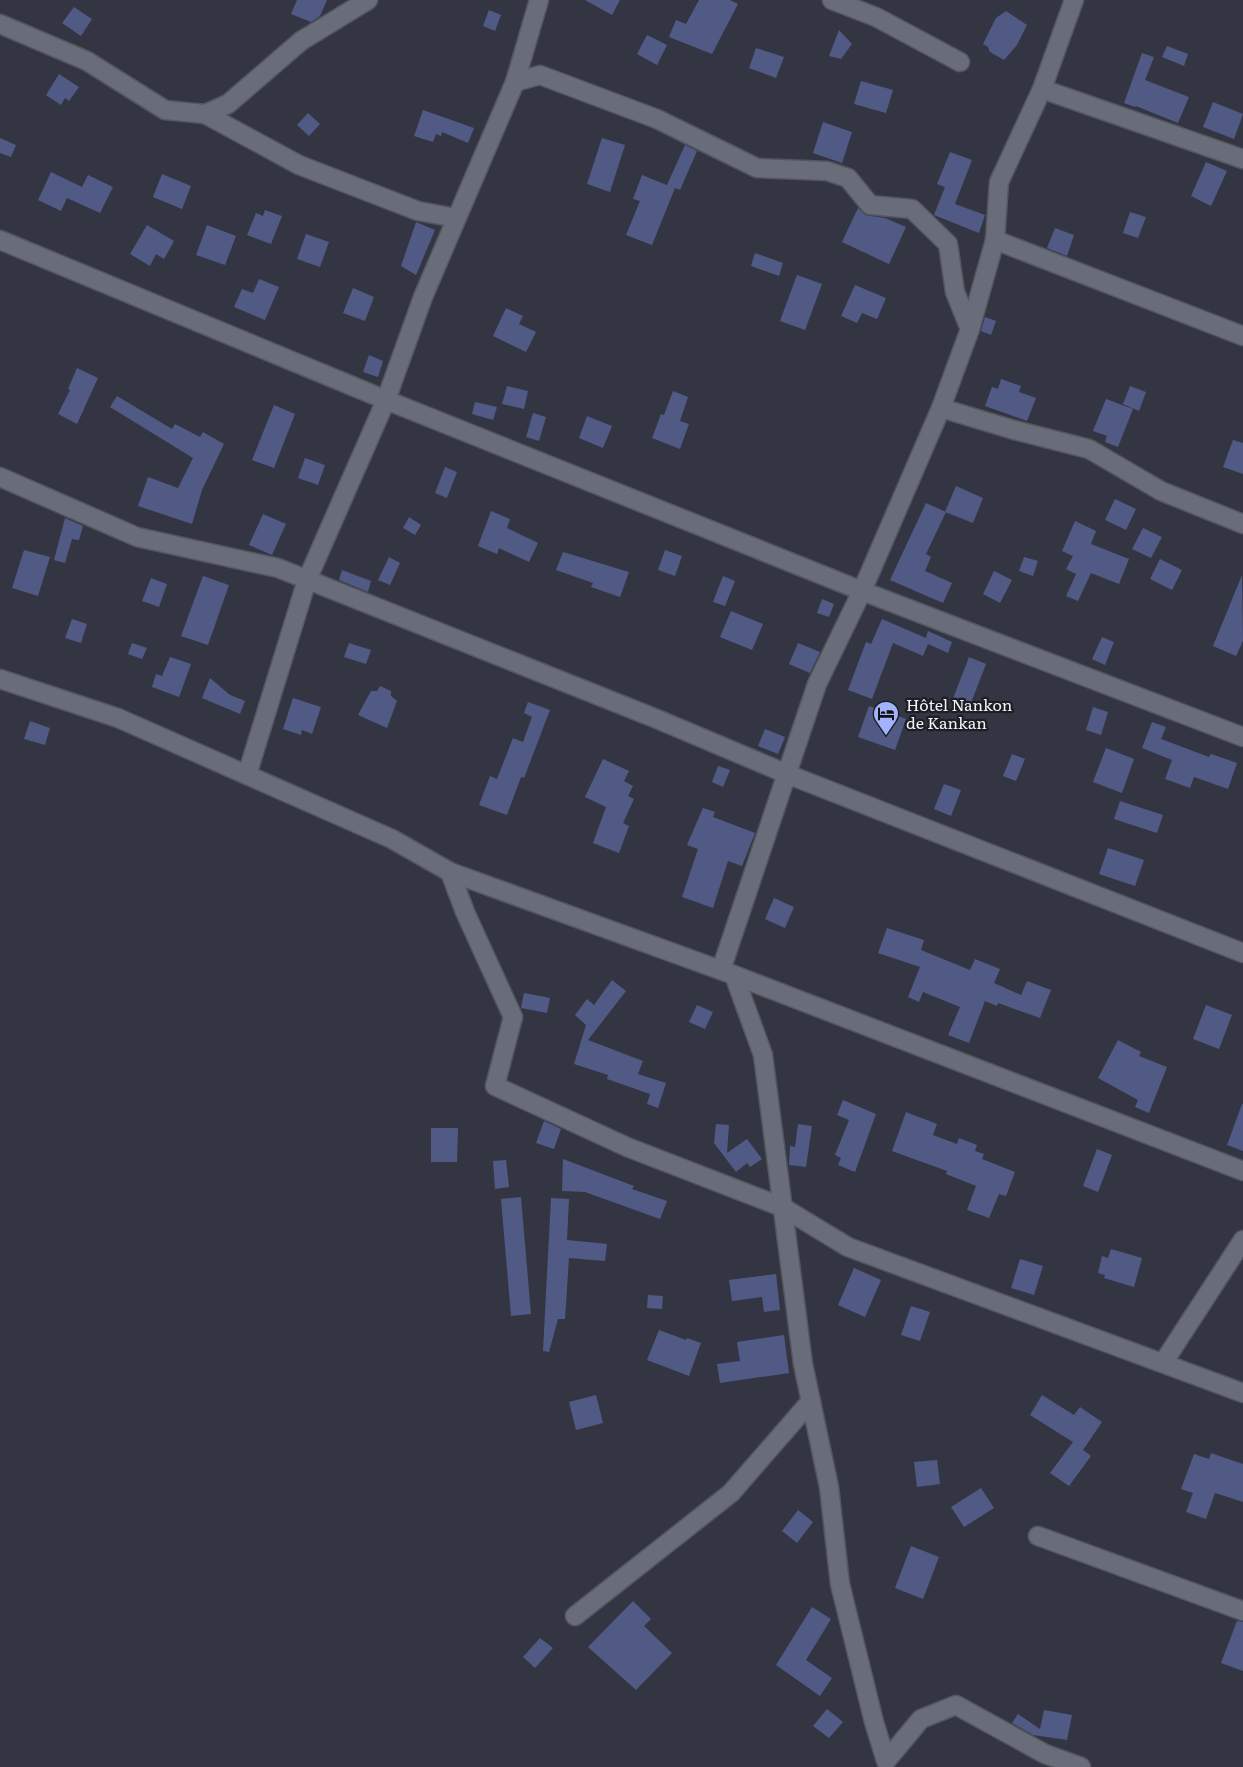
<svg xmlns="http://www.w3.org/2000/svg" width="1243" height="1767" font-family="Literata,serif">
  <rect width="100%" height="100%" fill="#333642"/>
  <g fill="#505a85">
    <polygon points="297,0 327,0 320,16 311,22 291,14"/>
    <polygon points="585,0 620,0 612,15"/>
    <polygon points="699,0 730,0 738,4 712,54 669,37 676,20 686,24"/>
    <polygon points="74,7 92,19 81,36 62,23"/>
    <polygon points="489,10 501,15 495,31 483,26"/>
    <polygon points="1006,11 1027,25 1017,45 1004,60 990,52 988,47 983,44 996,18"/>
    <polygon points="839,30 852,44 841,59 829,56"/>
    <polygon points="647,35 667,45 657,65 637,54"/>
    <polygon points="1167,46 1188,54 1184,66 1162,57"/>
    <polygon points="756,48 784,57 776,78 749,68"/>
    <polygon points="1142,53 1154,57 1145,80 1189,97 1178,123 1136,106 1135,107 1124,103"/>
    <polygon points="59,74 79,87 69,101 65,98 61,105 46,95"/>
    <polygon points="861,81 893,90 886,113 854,104"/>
    <polygon points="1213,102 1243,114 1234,139 1203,127"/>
    <polygon points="423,110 474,128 468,143 442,132 441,136 436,134 433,142 414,136"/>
    <polygon points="308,113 320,124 309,136 297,125"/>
    <polygon points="823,122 852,132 842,163 813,153"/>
    <polygon points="0,138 16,145 11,157 0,153"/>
    <polygon points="602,138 625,145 610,192 587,184"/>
    <polygon points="685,145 697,151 680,190 675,188 652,245 626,235 640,201 633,199 642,175 669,186 667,185"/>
    <polygon points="950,152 972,160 955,204 985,215 979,233 934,215 945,187 937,184"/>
    <polygon points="1206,162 1227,171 1211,206 1191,196"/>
    <polygon points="51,172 82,187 88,175 113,187 100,213 67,198 61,211 38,200"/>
    <polygon points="162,174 191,186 182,209 153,197"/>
    <polygon points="858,208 865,215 885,218 906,227 889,264 842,242"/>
    <polygon points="265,210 282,216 271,244 247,235 256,213 263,216"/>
    <polygon points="1130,212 1146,217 1138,238 1123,233"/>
    <polygon points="416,222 435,230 416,275 401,266"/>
    <polygon points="147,225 174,241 164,259 156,254 150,266 130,254"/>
    <polygon points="207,225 236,236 225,265 196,255"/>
    <polygon points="1055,228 1074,235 1067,256 1047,248"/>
    <polygon points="306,234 329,242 320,267 297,259"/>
    <polygon points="755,253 783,263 779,276 751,266"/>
    <polygon points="797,275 822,284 805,330 780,321"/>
    <polygon points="259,279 279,287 265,320 234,307 242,289 253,293"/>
    <polygon points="855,285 886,298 877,319 862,313 857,323 841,316"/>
    <polygon points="353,288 374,297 365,321 343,313"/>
    <polygon points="506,308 523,316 519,324 536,332 526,352 493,336"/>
    <polygon points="985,317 996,321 991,335 981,331"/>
    <polygon points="369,355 383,361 378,377 363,372"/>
    <polygon points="77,368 98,378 77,424 58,414 70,390 68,389"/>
    <polygon points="1001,379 1021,386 1019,392 1036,398 1027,421 985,406 992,387 998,389"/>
    <polygon points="507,386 528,391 524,409 502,404"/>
    <polygon points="1130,386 1146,392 1139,411 1123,404"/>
    <polygon points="673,391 688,397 680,421 689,424 680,449 652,438 661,414 664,415"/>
    <polygon points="117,396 172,429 175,424 200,437 203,432 224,444 202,490 192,524 138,506 148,477 178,488 193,458 110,407"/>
    <polygon points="1106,399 1133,409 1118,447 1105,442 1107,436 1093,431"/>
    <polygon points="475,402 497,407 493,420 472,414"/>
    <polygon points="274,405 295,414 274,468 252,460"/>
    <polygon points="533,413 546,417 539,441 526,437"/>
    <polygon points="587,416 612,426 603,448 579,438"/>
    <polygon points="1233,440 1243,443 1243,474 1223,467"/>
    <polygon points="305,458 325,465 318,485 298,478"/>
    <polygon points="445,467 457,472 447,498 435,493"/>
    <polygon points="956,486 983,498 973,523 945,512"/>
    <polygon points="1115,499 1136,509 1126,530 1105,520"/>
    <polygon points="926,503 946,512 926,554 931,557 925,571 952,583 943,603 890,580"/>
    <polygon points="491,511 510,519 507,528 538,543 529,562 499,548 497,554 478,546"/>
    <polygon points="263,514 286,524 272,555 249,545"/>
    <polygon points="409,517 421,525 415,535 403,528"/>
    <polygon points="65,518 83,526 79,540 72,539 65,563 54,560"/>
    <polygon points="1075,521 1096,531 1091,544 1129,559 1119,584 1091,573 1078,601 1066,596 1076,574 1066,569 1073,556 1062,551"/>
    <polygon points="1143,528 1162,537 1151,558 1132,549"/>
    <polygon points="24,550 50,557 38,596 12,588"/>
    <polygon points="665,550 682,556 675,576 658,570"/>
    <polygon points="563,552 629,572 620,597 591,587 593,583 556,570"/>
    <polygon points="389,557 400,563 390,585 378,580"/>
    <polygon points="1024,557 1038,561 1033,576 1019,571"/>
    <polygon points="1160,559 1182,570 1172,590 1150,579"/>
    <polygon points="342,570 371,581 368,592 339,580"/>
    <polygon points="994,571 1012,580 1000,603 983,594"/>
    <polygon points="1242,575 1243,641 1236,656 1213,646"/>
    <polygon points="203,576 229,585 208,645 181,636"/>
    <polygon points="723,576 735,581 725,606 713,602"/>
    <polygon points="151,578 167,584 159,607 142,601"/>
    <polygon points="822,599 834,604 829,617 817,613"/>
    <polygon points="731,611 763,624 752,650 720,637"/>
    <polygon points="72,619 87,624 81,643 65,638"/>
    <polygon points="882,619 926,638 928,631 952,642 948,653 928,644 923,656 893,643 872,699 848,690 866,642 871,644"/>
    <polygon points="1102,637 1114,642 1105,665 1092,659"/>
    <polygon points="132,643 147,648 142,659 128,654"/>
    <polygon points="349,643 371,650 366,664 344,657"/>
    <polygon points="798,643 820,652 810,673 789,664"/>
    <polygon points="170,657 191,664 179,697 152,687 156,674 162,676"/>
    <polygon points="969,657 986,664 969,708 952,701"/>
    <polygon points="210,678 230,695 245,701 240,714 202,698"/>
    <polygon points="380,686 391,691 391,696 397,701 387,728 358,715 371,691 377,691"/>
    <polygon points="293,698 321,707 312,734 302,730 301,735 283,729"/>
    <polygon points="528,702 550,710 524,778 521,777 507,815 479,805 490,776 497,779 513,738 523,742 532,717 524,713"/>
    <polygon points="869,706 906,719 895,750 858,737"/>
    <polygon points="1093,707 1108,712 1101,735 1086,730"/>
    <polygon points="30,721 50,728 45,745 24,739"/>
    <polygon points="1152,722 1166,727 1161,739 1209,757 1211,754 1237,763 1228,789 1194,777 1190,788 1165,779 1172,760 1142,748"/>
    <polygon points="765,729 785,737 778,754 758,746"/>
    <polygon points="1106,748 1134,759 1122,793 1093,782"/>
    <polygon points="1012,754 1025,759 1016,781 1003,776"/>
    <polygon points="603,759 629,771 624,781 633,786 628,796 634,799 623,823 629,826 619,853 593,843 606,807 585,797"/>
    <polygon points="718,766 730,770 723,787 712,782"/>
    <polygon points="944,784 961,790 951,816 934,809"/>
    <polygon points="1120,801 1163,815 1157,833 1114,819"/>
    <polygon points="703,808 715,812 713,817 755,833 742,866 728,861 713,908 682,897 698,849 687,845"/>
    <polygon points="1108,848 1144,860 1135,886 1099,874"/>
    <polygon points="774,898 794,907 785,928 765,919"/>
    <polygon points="887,928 924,940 921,950 970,970 975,959 1000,969 994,983 1021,995 1027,981 1051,990 1040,1018 998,1003 997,1006 985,1001 969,1043 948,1035 960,1007 923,992 919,1002 908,997 920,967 878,953"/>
    <polygon points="612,980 626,991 588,1040 643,1061 638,1074 666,1083 658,1108 647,1104 650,1094 607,1079 608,1075 574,1064 586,1025 575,1015 587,999 594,1005"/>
    <polygon points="524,993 550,998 547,1013 521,1008"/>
    <polygon points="697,1005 713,1012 705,1029 689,1022"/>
    <polygon points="1206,1005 1232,1015 1219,1049 1193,1039"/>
    <polygon points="1118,1040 1141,1052 1139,1056 1167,1067 1149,1113 1135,1107 1138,1100 1098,1078"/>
    <polygon points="843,1100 876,1114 855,1172 838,1165 841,1158 835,1155 849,1120 837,1115"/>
    <polygon points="1242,1104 1243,1104 1243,1151 1227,1145"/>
    <polygon points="906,1112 937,1124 933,1135 957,1144 959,1138 977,1145 975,1151 984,1154 982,1159 1015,1172 1006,1196 999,1194 989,1218 967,1210 976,1186 946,1174 947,1171 892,1151"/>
    <polygon points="544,1121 561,1129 554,1149 536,1143"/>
    <polygon points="716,1124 729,1125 727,1153 747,1139 762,1159 750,1167 747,1163 736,1172 714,1143"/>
    <polygon points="798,1124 812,1126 806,1167 789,1165 790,1146 795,1147"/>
    <polygon points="431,1128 458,1128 457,1162 431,1162"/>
    <polygon points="1097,1149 1112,1155 1098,1192 1083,1186"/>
    <polygon points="563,1159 634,1186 632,1189 667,1201 660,1219 585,1192 562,1191"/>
    <polygon points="506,1160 509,1187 495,1189 493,1161"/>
    <polygon points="521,1197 531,1314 511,1316 501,1199"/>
    <polygon points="551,1198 569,1199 567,1240 607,1244 605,1261 569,1258 565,1319 558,1319 549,1352 543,1351"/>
    <polygon points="1111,1249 1142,1258 1134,1287 1104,1278 1105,1275 1098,1273 1102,1256 1108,1258"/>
    <polygon points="1020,1259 1043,1266 1034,1295 1011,1288"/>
    <polygon points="854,1268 881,1280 865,1317 838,1305"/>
    <polygon points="776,1274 780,1310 764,1312 762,1297 732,1301 729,1280"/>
    <polygon points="648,1295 663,1296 662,1309 647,1308"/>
    <polygon points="911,1306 930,1312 920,1341 901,1335"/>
    <polygon points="659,1330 686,1340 687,1338 701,1343 689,1376 647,1360"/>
    <polygon points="784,1335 789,1373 720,1383 717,1364 740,1361 737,1342"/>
    <polygon points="596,1395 603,1423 576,1430 569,1402"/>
    <polygon points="1042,1395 1074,1415 1080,1407 1102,1422 1083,1450 1091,1456 1069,1486 1050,1473 1073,1442 1030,1415"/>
    <polygon points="1211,1453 1243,1464 1243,1502 1215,1493 1206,1519 1186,1512 1193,1493 1181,1489 1194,1454 1209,1459"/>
    <polygon points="937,1460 940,1484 917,1487 914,1462"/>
    <polygon points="981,1488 994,1508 964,1527 951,1507"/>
    <polygon points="798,1510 813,1522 797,1543 782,1531"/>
    <polygon points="911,1546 939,1557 923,1599 895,1588"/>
    <polygon points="633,1601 651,1619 644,1626 672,1653 636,1690 588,1647"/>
    <polygon points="812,1607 831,1619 806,1660 832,1678 820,1696 776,1665"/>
    <polygon points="1237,1621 1243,1622 1243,1671 1221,1663"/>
    <polygon points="540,1638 553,1648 535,1668 523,1657"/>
    <polygon points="827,1709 843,1722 829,1738 813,1726"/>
    <polygon points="1044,1710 1072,1715 1067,1740 1033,1735 1012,1723 1018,1714 1040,1729"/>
  </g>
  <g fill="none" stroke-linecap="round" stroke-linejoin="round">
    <defs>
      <g id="street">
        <polyline points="832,0 876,17 960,62"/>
        <polyline points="0,24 87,61 165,110 205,114 228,104 301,41 368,0"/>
        <polyline points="515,82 540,75 657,119 757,168 827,171 848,178 870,205 912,209 948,244 955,292 970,329"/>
        <polyline points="1042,89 1243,159"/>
        <polyline points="205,114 299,165 418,211 456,218"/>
        <polyline points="0,240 386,400 862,591 1243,737"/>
        <polyline points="995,240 1243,336"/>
        <polyline points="941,408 1014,430 1089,449 1161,491 1243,524"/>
        <polyline points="0,477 137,537 278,568 657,719 787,774 1243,953"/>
        <polyline points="0,679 118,718 392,839 450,872 734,975 1243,1171"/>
        <polyline points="247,775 307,580 386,400 423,297 515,82 539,0"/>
        <polyline points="450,872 465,912 513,1017 495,1086 627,1147 782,1207 848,1247 1243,1393"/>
        <polyline points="721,970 817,684 862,591 941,408 970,329 995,240 999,182 1042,89 1074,0"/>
        <polyline points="734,975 763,1055 803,1364 829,1487 840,1584 874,1722 886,1761 921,1719 956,1705 1045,1754 1081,1767"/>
        <polyline points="1163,1363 1243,1240"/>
        <polyline points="1038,1536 1243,1611"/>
        <polyline points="575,1616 731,1493 811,1401"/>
      </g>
    </defs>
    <use href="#street" stroke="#53555f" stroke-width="21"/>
    <use href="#street" stroke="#696c79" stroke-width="18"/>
  </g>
  <defs>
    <symbol id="hotel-pin" viewBox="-11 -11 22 30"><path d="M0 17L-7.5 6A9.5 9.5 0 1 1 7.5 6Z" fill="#a2b2fd" stroke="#1c1e23"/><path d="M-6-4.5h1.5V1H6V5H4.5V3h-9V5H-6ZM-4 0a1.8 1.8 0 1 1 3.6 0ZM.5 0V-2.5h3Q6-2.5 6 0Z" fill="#111"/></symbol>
  </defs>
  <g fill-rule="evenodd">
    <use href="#hotel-pin" x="871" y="699" width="30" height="40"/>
  </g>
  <g text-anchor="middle" stroke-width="4.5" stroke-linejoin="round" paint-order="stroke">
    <g font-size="16" fill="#f1f3fb" stroke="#1c1e23" text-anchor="start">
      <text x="906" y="711">Hôtel Nankon<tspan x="906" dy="18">de Kankan</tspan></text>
    </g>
  </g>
</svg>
